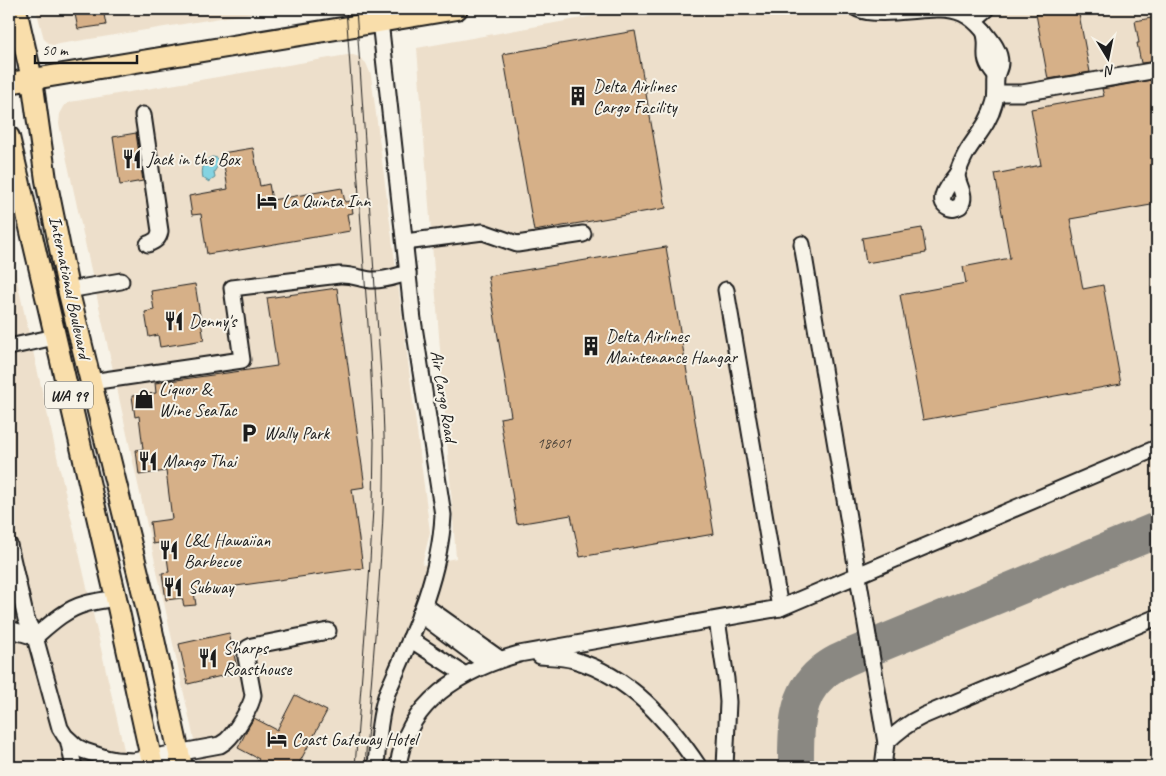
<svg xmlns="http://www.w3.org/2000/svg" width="1166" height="776" font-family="Caveat,sans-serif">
  <rect width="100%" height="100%" fill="#f7f3e8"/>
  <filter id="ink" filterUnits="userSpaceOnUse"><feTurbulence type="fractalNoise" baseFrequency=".02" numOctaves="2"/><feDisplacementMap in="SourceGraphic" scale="10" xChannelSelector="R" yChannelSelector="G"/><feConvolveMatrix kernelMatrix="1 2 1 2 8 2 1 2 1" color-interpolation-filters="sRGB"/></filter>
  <g filter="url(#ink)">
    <g fill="#eddfcb">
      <polygon points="36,9 276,9 53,45 49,44 44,39"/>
      <polygon points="632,9 1157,9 1157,767 200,767 59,124 60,114 65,105 70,102 347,55 353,55 359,57 366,63 371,75 372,83 430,532 422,565 456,558 417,48"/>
      <polygon points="9,246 128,767 9,767"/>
    </g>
    <path fill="#84d3e1" stroke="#5a8a92" d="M212,157C225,158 217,167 214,172L215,178L209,182L203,178C201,170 203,160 212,157Z"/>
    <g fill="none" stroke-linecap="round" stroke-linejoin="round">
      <path stroke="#8a8882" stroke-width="36" d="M796,767C796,734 794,696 822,673C832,664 844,659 856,654L1157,530"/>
    </g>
    <g fill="#d6b088" stroke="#1c1c1c">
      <polygon points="74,9 103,9 106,25 78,29"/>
      <polygon points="1066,9 1078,9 1090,72 1048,79 1036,14"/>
      <polygon points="1157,17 1157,61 1141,63 1137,43 1139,43 1135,21"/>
      <polygon points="635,31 666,208 534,231 503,54"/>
      <polygon points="1157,79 1157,204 1070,219 1083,289 1103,285 1121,384 923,420 900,295 966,283 963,267 1010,258 995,174 1041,165 1031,109 1104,96 1102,89"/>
      <polygon points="136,133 143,181 120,185 113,137"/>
      <polygon points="253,148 260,186 269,184 272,200 342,188 345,202 351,201 353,213 347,214 350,231 228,252 227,251 207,254 201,214 192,215 189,196 228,189 222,153"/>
      <polygon points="922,228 926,253 866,263 862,238"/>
      <polygon points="666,247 714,534 580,557 571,515 517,524 500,418 511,416 488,276"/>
      <polygon points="195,284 204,340 160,347 158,335 149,337 145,312 154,310 151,291"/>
      <polygon points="337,288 365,487 352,489 363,568 194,592 196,605 184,606 182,598 166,600 162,573 169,572 165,542 153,544 150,522 172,519 166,471 139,475 136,450 143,449 139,416 135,417 132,396 156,393 155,383 277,366 267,298"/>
      <polygon points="229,633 238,672 188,684 179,644"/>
      <polygon points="295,695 327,711 297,767 254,767 259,759 238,748 249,726 254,718 277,730"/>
    </g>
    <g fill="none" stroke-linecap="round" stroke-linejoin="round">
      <defs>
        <g id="minor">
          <path d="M858,9C876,17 916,9 937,9C957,8 970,15 983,30C991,40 1000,50 1000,63C1000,69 996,73 996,78C995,87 997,96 994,104C989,123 978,134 968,150C963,158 960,166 957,174"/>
          <polyline points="974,20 987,9"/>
          <path d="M984,31C991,50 978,56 996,76"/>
          <polyline points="996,93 1022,93 1157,70"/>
          <path d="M143,115L160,231C159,239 155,241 148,244"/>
          <path d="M957,174C957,186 968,195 960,206C956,208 952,210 948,207C934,200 951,182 957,174Z"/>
          <polyline points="405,242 483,232 517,244 583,234"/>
          <polyline points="802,244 886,743 883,767"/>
          <polyline points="68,290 121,281"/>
          <polyline points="726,290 780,608"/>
          <polyline points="9,347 55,337"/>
          <path d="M91,382L242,360L232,288L339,275C351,274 360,279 371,280C384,281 396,276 408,273"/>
          <path d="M9,545L26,619L35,637C50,624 66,609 85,604C95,601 106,600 116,598"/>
          <polyline points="424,605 500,659"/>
          <polyline points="420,614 487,664"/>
          <polyline points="717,620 726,679 728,702 725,767"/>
          <path d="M9,629L35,637L60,728L65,736L77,747L85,751L106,758L116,760L133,761L220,745C220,745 226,741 226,741C235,733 252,706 253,695L246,657V652L248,648L252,646L328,631"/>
          <polyline points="410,639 465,675"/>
          <path d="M540,656C551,657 563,657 574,660C630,676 668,721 699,767"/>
          <polyline points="68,739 74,767"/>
          <path d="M886,743C898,731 908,723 923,716L1157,617"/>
          <path d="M376,767C378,742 379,717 387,693C412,636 440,578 443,515L413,320L380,21"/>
          <path d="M398,767C406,702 462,670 519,654L780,608L1157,448"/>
        </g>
        <g id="major">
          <polyline points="16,9 32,79 46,180 69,293 151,626 182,767"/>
          <polyline points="9,83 457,9"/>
          <polyline points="9,137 116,598 153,767"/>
        </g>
      </defs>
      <use href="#minor" stroke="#1c1c1c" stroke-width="19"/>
      <use href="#major" stroke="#1c1c1c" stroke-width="24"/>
      <use href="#minor" stroke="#f7f3e8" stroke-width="15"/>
      <use href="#major" stroke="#f9deab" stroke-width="20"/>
      <g stroke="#1c1c1c" stroke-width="1">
        <polyline points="346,9 370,353 374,442 373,508 369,579 355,767"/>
        <path d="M356,9L382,390C384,423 385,456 384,489C381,582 371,675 365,767"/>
      </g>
    </g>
  </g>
  <defs>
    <symbol id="building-bare" viewBox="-9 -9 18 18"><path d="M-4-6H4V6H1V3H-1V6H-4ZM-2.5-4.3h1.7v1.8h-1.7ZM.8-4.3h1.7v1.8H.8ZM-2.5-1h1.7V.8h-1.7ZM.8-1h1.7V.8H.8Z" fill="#1c1c1c" stroke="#f7f3e8" stroke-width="2.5" paint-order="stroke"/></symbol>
    <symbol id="restaurant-bare" viewBox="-9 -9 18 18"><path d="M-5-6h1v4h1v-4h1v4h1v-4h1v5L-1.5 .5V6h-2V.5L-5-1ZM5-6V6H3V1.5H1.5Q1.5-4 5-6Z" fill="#1c1c1c" stroke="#f7f3e8" stroke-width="2.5" paint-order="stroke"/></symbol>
    <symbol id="hotel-bare" viewBox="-9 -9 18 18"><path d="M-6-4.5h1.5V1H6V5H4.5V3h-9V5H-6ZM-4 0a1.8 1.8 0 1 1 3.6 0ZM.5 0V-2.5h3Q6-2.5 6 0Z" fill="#1c1c1c" stroke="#f7f3e8" stroke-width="2.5" paint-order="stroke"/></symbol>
    <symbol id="shop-bare" viewBox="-9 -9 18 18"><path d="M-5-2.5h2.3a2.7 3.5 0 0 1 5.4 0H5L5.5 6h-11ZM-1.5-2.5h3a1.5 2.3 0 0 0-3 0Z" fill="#1c1c1c" stroke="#f7f3e8" stroke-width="2.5" paint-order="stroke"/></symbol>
    <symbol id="parking-bare" viewBox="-9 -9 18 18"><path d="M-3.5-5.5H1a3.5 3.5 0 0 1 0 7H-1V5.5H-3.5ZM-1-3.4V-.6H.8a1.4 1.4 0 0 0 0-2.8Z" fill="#1c1c1c" stroke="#f7f3e8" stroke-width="2.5" paint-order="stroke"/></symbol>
  </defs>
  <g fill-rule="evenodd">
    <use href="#building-bare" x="564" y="82" width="28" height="28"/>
    <use href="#restaurant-bare" x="118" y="145" width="28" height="28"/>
    <use href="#hotel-bare" x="253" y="187" width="28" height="28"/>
    <use href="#restaurant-bare" x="160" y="307" width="28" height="28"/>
    <use href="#building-bare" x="577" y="332" width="28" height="28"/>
    <use href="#shop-bare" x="130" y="385" width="28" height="28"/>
    <use href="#parking-bare" x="235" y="419" width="28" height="28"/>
    <use href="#restaurant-bare" x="134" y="447" width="28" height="28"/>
    <use href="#restaurant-bare" x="155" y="536" width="28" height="28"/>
    <use href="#restaurant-bare" x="159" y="573" width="28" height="28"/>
    <use href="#restaurant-bare" x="194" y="644" width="28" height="28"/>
    <use href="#hotel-bare" x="263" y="725" width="28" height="28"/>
  </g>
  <g text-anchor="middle" stroke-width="4" stroke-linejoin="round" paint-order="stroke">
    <g font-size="15" fill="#4a4137">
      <text x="554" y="448">18601</text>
    </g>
    <rect fill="#f7f3e8" stroke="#5e5c59" stroke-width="1" x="45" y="381.5" width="48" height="27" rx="4"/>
    <g font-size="16" font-weight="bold" fill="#1c1c1c">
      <text x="69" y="401">WA 99</text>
    </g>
    <g font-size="18" fill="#1c1c1c" stroke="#f7f3e8" text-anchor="start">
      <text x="593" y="92">Delta Airlines<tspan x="593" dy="21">Cargo Facility</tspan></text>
      <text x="147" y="165">Jack in the Box</text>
      <text x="282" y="207">La Quinta Inn</text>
      <text x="189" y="327">Denny's</text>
      <text x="606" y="342">Delta Airlines<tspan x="606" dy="21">Maintenance Hangar</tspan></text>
      <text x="159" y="395">Liquor &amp;<tspan x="159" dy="21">Wine SeaTac</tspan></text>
      <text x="264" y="439">Wally Park</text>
      <text x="163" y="467">Mango Thai</text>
      <text x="184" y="546">L&amp;L Hawaiian<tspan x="184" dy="21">Barbecue</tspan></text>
      <text x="188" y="593">Subway</text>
      <text x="223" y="654">Sharps<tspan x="223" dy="21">Roasthouse</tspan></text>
      <text x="292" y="745">Coast Gateway Hotel</text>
    </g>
    <g font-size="18" fill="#1c1c1c" stroke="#f7f3e8">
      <text transform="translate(70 287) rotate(78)" y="6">International Boulevard</text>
      <text transform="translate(444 396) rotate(81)" y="6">Air Cargo Road</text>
    </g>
  </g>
  <rect width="1166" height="776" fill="none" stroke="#f7f3e8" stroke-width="30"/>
  <rect x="15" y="15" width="1136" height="746" fill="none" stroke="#1c1c1c" stroke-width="2" filter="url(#ink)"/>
  <g transform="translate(1108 58) rotate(170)" stroke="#f7f3e8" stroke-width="4" paint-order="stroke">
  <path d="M0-4L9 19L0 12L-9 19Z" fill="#1c1c1c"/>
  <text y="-8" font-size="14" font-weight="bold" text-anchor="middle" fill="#1c1c1c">N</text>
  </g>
  <path d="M35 55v8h102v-8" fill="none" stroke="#1c1c1c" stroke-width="2.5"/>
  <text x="42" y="55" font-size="15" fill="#1c1c1c" stroke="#f7f3e8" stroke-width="4" paint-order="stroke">50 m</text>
</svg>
